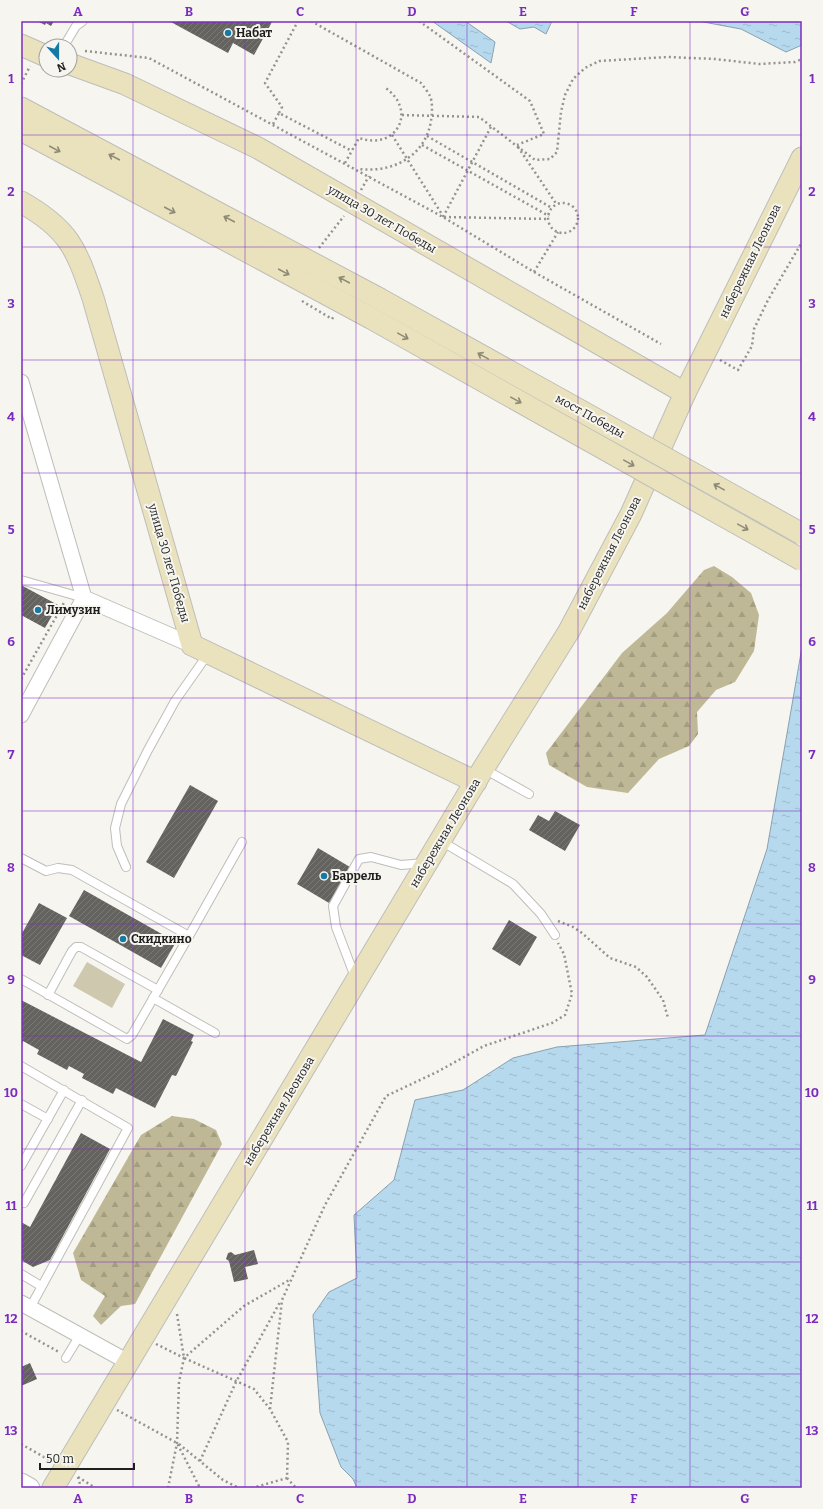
<svg xmlns="http://www.w3.org/2000/svg" width="823" height="1509" font-family="Bitter,serif">
  <defs>
    <pattern id="forest-firs" width="22" height="20" patternUnits="userSpaceOnUse"><rect width="22" height="20" fill="#bfb896"/><path d="M5 1l3.5 6h-7zM16 11l3.5 6h-7z" fill="#a49e81"/></pattern>
    <pattern id="water-ripples" width="26" height="14" patternUnits="userSpaceOnUse"><rect width="26" height="14" fill="#b6d9ee"/><path d="M2 4q2-2 4 0t4 0M15 11q2-2 4 0t4 0" fill="none" stroke="#9cbacc"/></pattern>
    <pattern id="building-hatch" width="6" height="6" patternUnits="userSpaceOnUse"><rect width="6" height="6" fill="#64635f"/><path d="M-1 1l2-2M0 6l6-6M5 7l2-2" fill="none" stroke="#7a7976"/></pattern>
  </defs>
  <rect width="100%" height="100%" fill="#f6f5f0"/>
  <polygon fill="#cdc8ae" points="87,962 125,984 112,1008 73,986"/>
  <g fill="url(#forest-firs)">
    <polygon points="714,566 732,577 751,593 759,615 754,651 735,682 716,690 697,712 698,734 689,746 659,759 628,793 587,787 549,765 546,753 622,653 667,613 704,570"/>
    <polygon points="172,1116 194,1119 216,1130 222,1144 135,1304 121,1306 101,1325 93,1316 105,1296 81,1280 73,1253 141,1135"/>
  </g>
  <g fill="url(#water-ripples)" stroke="#89a1b0">
    <polygon points="432,21 465,21 495,42 491,63"/>
    <polygon points="506,21 552,21 546,34 534,27 520,29"/>
    <polygon points="698,21 802,21 802,45 786,52 741,29"/>
    <polygon points="802,647 802,1488 357,1488 353,1479 341,1467 320,1413 313,1315 329,1292 357,1278 354,1215 394,1180 415,1100 463,1090 513,1058 557,1047 705,1035 767,849"/>
  </g>
  <g fill="url(#building-hatch)">
    <polygon points="37,21 54,21 51,26 46,23 45,25"/>
    <polygon points="169,21 270,21 272,22 254,55 233,43 228,53"/>
    <polygon points="21,585 58,605 45,628 21,615"/>
    <polygon points="190,785 218,801 174,878 146,862"/>
    <polygon points="555,811 580,825 565,851 529,830 538,815 549,821"/>
    <polygon points="318,848 350,867 329,903 297,884"/>
    <polygon points="84,890 176,942 161,968 69,916"/>
    <polygon points="39,903 67,918 40,965 21,955 21,935"/>
    <polygon points="509,920 537,937 520,966 492,949"/>
    <polygon points="21,1000 141,1062 163,1019 194,1035 191,1041 193,1042 176,1076 172,1075 155,1108 116,1088 113,1094 82,1078 84,1074 69,1066 67,1070 37,1054 39,1050 23,1041 21,1045"/>
    <polygon points="81,1133 110,1149 50,1260 33,1267 21,1260 21,1222 30,1227"/>
    <polygon points="254,1250 258,1264 245,1267 248,1279 234,1282 229,1261 226,1259 228,1253 231,1252 235,1255"/>
    <polygon points="30,1363 37,1379 21,1386 21,1367"/>
  </g>
  <g fill="none" stroke-linecap="round" stroke-linejoin="round">
    <defs>
      <g id="service">
        <polyline points="64,46 76,26 83,21"/>
        <polyline points="21,580 84,598"/>
        <polyline points="484,769 529,794"/>
        <polyline points="441,841 513,884 541,914 555,935"/>
        <polyline points="21,858 46,871 58,868 72,870 189,936 132,1035 127,1039 21,979"/>
        <polyline points="126,867 117,846 115,828 121,804 148,750 175,701 208,654"/>
        <polyline points="189,936 242,842"/>
        <polyline points="355,977 336,927 333,906 359,859 371,857 401,865 425,863"/>
        <polyline points="48,995 72,951 76,947 81,947 158,990"/>
        <polyline points="153,998 215,1033"/>
        <polyline points="21,1066 128,1128 30,1308"/>
        <polyline points="21,1104 48,1119"/>
        <polyline points="21,1166 64,1090"/>
        <polyline points="24,1203 82,1100"/>
        <polyline points="21,1274 41,1286"/>
        <polyline points="66,1358 80,1335"/>
      </g>
      <g id="minor">
        <polyline points="21,382 84,598 192,645"/>
        <polyline points="21,715 84,598"/>
        <polyline points="21,1303 128,1362"/>
      </g>
      <polyline id="tertiary" points="21,1483 30,1488"/>
      <g id="secondary">
        <polyline points="21,45 46,56"/>
        <polyline points="70,64 125,84 258,148 685,393"/>
        <polyline points="21,108 378,298"/>
        <polyline points="21,130 369,317"/>
        <path d="M21,202C69,229 76,248 93,298L192,645L476,782"/>
        <polyline points="53,1488 483,769 569,631 631,514 685,393 802,158"/>
      </g>
    </defs>
    <use href="#service" stroke="#bebeba" stroke-width="10"/>
    <use href="#minor" stroke="#bebeba" stroke-width="17"/>
    <use href="#tertiary" stroke="#bebeba" stroke-width="21"/>
    <use href="#secondary" stroke="#bebeba" stroke-width="23"/>
    <g stroke="#949390" stroke-width="2.5" stroke-dasharray="2 3" stroke-linecap="butt">
      <path d="M311,21L421,83C424,87 428,92 430,96C433,103 432,114 431,121C425,157 392,173 359,169"/>
      <polyline points="419,21 530,101 544,134 517,145"/>
      <polyline points="85,51 149,58 443,217 534,272 661,344"/>
      <polyline points="21,84 30,66"/>
      <polyline points="279,113 282,107 265,83 298,21"/>
      <polyline points="402,115 479,117 535,160 550,159 557,152 561,112 565,95 573,79 585,68 599,61 668,57 715,59 759,64 795,62 802,59"/>
      <polyline points="273,124 279,113 352,151"/>
      <polyline points="392,135 443,216"/>
      <polyline points="427,136 552,208"/>
      <polyline points="422,145 549,216"/>
      <polyline points="518,147 557,205"/>
      <path d="M345,163L359,138C398,151 418,109 384,87"/>
      <polyline points="361,190 369,176"/>
      <circle cx="563" cy="218" r="15"/>
      <polyline points="443,217 492,125"/>
      <polyline points="444,217 548,219"/>
      <polyline points="319,248 344,216"/>
      <polyline points="534,272 558,232"/>
      <polyline points="302,301 332,319 334,316"/>
      <polyline points="720,360 738,370 752,346 754,329 768,300 802,242"/>
      <polyline points="21,679 65,601"/>
      <polyline points="558,921 573,927 582,933 610,958 636,967 647,977 663,1000 668,1018"/>
      <polyline points="177,1314 184,1358 254,1389 270,1409 288,1442 287,1478 252,1488"/>
      <polyline points="21,1331 59,1352"/>
      <polyline points="156,1344 184,1358"/>
      <polyline points="270,1409 282,1300 325,1205 386,1096 437,1072 484,1046 552,1023 565,1015 572,994 564,954 558,943"/>
      <polyline points="117,1410 177,1443 200,1488"/>
      <polyline points="21,1444 51,1461"/>
      <polyline points="179,1444 223,1480 239,1488"/>
      <polyline points="200,1461 236,1382 280,1302"/>
      <polyline points="78,1477 94,1487"/>
      <polyline points="78,1477 81,1488"/>
      <polyline points="287,1478 296,1488"/>
      <polyline points="168,1488 177,1443 179,1382 184,1358 244,1306 291,1279"/>
    </g>
    <use href="#service" stroke="#fff" stroke-width="8"/>
    <use href="#minor" stroke="#fff" stroke-width="15"/>
    <use href="#tertiary" stroke="#fff" stroke-width="19"/>
    <use href="#secondary" stroke="#e9e2bd" stroke-width="21"/>
    <defs>
      <g id="secondary-bridge">
        <polyline points="378,298 802,534"/>
        <polyline points="369,317 802,560"/>
      </g>
    </defs>
    <use href="#secondary-bridge" stroke="#bebeba" stroke-width="23" stroke-linecap="butt"/>
    <use href="#secondary-bridge" stroke="#e9e2bd" stroke-width="21"/>
  </g>
  <defs><path id="oneway-shaft" d="M-6 0H5M1.5-3L5.5 0L1.5 3" fill="none" stroke-width="1.6" stroke-linecap="round" stroke-linejoin="round"/></defs>
  <g stroke="#8e8a75">
    <use href="#oneway-shaft" transform="translate(55 149) rotate(28)"/>
    <use href="#oneway-shaft" transform="translate(114 157) rotate(-152)"/>
    <use href="#oneway-shaft" transform="translate(170 210) rotate(28)"/>
    <use href="#oneway-shaft" transform="translate(229 219) rotate(-152)"/>
    <use href="#oneway-shaft" transform="translate(284 272) rotate(28)"/>
    <use href="#oneway-shaft" transform="translate(344 280) rotate(-152)"/>
    <use href="#oneway-shaft" transform="translate(403 336) rotate(29)"/>
    <use href="#oneway-shaft" transform="translate(483 356) rotate(-151)"/>
    <use href="#oneway-shaft" transform="translate(516 400) rotate(29)"/>
    <use href="#oneway-shaft" transform="translate(629 463) rotate(29)"/>
    <use href="#oneway-shaft" transform="translate(719 487) rotate(-151)"/>
    <use href="#oneway-shaft" transform="translate(743 527) rotate(29)"/>
  </g>
  <path fill="none" stroke="#7b2cbf" stroke-width="1" stroke-opacity="0.55" d="M133,21V1488M245,21V1488M356,21V1488M467,21V1488M578,21V1488M690,21V1488M21,135H802M21,247H802M21,360H802M21,473H802M21,585H802M21,698H802M21,811H802M21,924H802M21,1036H802M21,1149H802M21,1262H802M21,1374H802"/>
  <g fill="#157ba6" stroke="#f6f5f0" stroke-width="1.5">
    <circle cx="228" cy="33" r="4"/>
    <circle cx="38" cy="610" r="4"/>
    <circle cx="324" cy="876" r="4"/>
    <circle cx="123" cy="939" r="4"/>
  </g>
  <g text-anchor="middle" stroke-width="4" stroke-linejoin="round" paint-order="stroke">
    <g font-size="12" font-weight="bold" fill="#1f1f1e" stroke="#f6f5f0" text-anchor="start">
      <text x="236" y="37">Набат</text>
      <text x="46" y="614">Лимузин</text>
      <text x="332" y="880">Баррель</text>
      <text x="131" y="943">Скидкино</text>
    </g>
    <g font-size="12" fill="#1f1f1e" stroke="#f6f5f0">
      <text transform="translate(382 219) rotate(30)" y="4">улица 30 лет Победы</text>
      <text transform="translate(750 261) rotate(-64)" y="4">набережная Леонова</text>
      <text transform="translate(590 416) rotate(29)" y="4">мост Победы</text>
      <text transform="translate(609 553) rotate(-63)" y="4">набережная Леонова</text>
      <text transform="translate(169 563) rotate(74)" y="4">улица 30 лет Победы</text>
      <text transform="translate(445 833) rotate(-59)" y="4">набережная Леонова</text>
      <text transform="translate(279 1111) rotate(-59)" y="4">набережная Леонова</text>
    </g>
  </g>
  <rect width="823" height="1509" fill="none" stroke="#f6f5f0" stroke-width="44"/>
  <g transform="translate(58 58) rotate(159)"><circle r="19" fill="#f6f5f0" stroke="#a09f9c"/>
  <path d="M0-3L7 15L0 10L-7 15Z" fill="#157ba6"/>
  <text y="-6" font-size="11" font-weight="bold" text-anchor="middle" fill="#1f1f1e">N</text>
  </g>
  <path d="M40 1463v6h94v-6" fill="none" stroke="#1f1f1e" stroke-width="2"/>
  <text x="46" y="1463" font-size="12" fill="#1f1f1e" stroke="#f6f5f0" stroke-width="3" paint-order="stroke">50 m</text>
  <rect x="22" y="22" width="779" height="1465" fill="none" stroke="#7b2cbf" stroke-width="1.5"/>
  <g font-size="13" text-anchor="middle" font-weight="bold" fill="#7b2cbf">
    <text x="78" y="16">A</text>
    <text x="189" y="16">B</text>
    <text x="300" y="16">C</text>
    <text x="412" y="16">D</text>
    <text x="523" y="16">E</text>
    <text x="634" y="16">F</text>
    <text x="745" y="16">G</text>
    <text x="11" y="83">1</text>
    <text x="812" y="83">1</text>
    <text x="11" y="196">2</text>
    <text x="812" y="196">2</text>
    <text x="11" y="308">3</text>
    <text x="812" y="308">3</text>
    <text x="11" y="421">4</text>
    <text x="812" y="421">4</text>
    <text x="11" y="534">5</text>
    <text x="812" y="534">5</text>
    <text x="11" y="646">6</text>
    <text x="812" y="646">6</text>
    <text x="11" y="759">7</text>
    <text x="812" y="759">7</text>
    <text x="11" y="872">8</text>
    <text x="812" y="872">8</text>
    <text x="11" y="984">9</text>
    <text x="812" y="984">9</text>
    <text x="11" y="1097">10</text>
    <text x="812" y="1097">10</text>
    <text x="11" y="1210">11</text>
    <text x="812" y="1210">11</text>
    <text x="11" y="1323">12</text>
    <text x="812" y="1323">12</text>
    <text x="11" y="1435">13</text>
    <text x="812" y="1435">13</text>
    <text x="78" y="1503">A</text>
    <text x="189" y="1503">B</text>
    <text x="300" y="1503">C</text>
    <text x="412" y="1503">D</text>
    <text x="523" y="1503">E</text>
    <text x="634" y="1503">F</text>
    <text x="745" y="1503">G</text>
  </g>
</svg>
